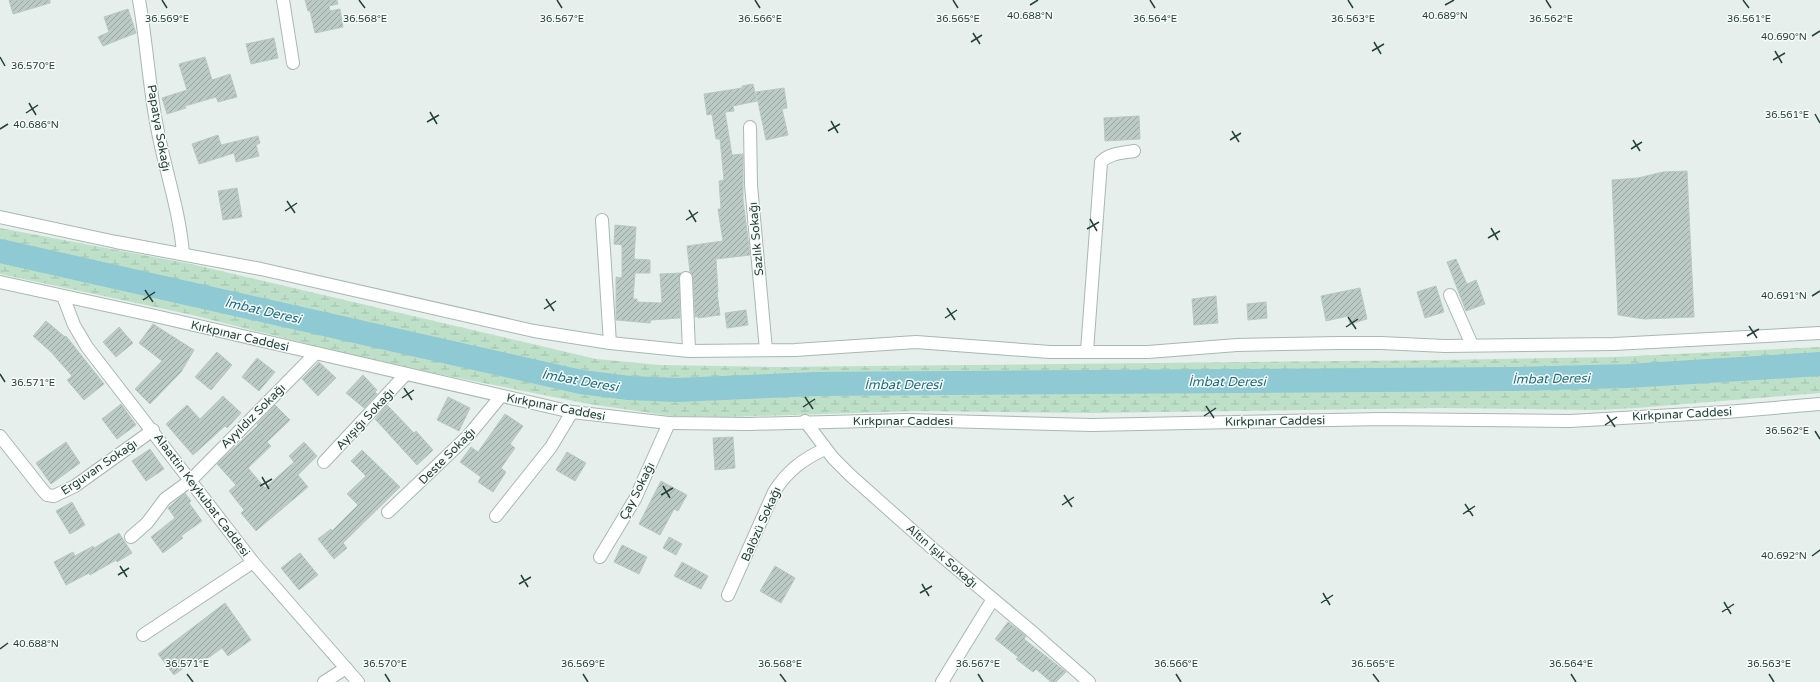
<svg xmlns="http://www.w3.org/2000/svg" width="1820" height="682" font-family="'Varela Round',sans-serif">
  <defs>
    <pattern id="wetland-marsh" width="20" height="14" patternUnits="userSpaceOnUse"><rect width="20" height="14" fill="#bfe0c8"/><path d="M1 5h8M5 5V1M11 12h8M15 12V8" fill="none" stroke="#a4c1ad"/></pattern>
    <pattern id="building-hatch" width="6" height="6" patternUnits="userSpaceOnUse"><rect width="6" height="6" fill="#bbcac4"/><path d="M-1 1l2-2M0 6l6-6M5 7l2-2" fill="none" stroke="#98a6a0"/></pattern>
  </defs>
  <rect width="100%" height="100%" fill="#e6efeb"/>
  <polygon fill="url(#wetland-marsh)" points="0,228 191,264 596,359 660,365 775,367 1442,360 1614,357 1820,347 1820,393 1636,408 1596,410 1439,408 1091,413 914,411 727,417 671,416 589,404 383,363 188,314 0,274"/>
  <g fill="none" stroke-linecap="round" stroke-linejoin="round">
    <polyline stroke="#8ec9d4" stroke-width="24" points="0,251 581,382 629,388 677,390 816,384 1514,379 1628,376 1820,364"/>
  </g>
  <g fill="url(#building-hatch)" stroke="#b8c9c2">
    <polygon points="9,0 50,0 50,3 13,14"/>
    <polygon points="305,0 337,0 338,4 329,6 330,11 340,9 343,27 315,33 310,11 308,11"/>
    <polygon points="128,9 136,33 103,46 98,37 109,32 104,17"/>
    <polygon points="274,38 278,58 251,64 246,44"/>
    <polygon points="205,57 212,80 230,74 237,97 218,102 216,97 185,106 186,108 167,114 162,98 187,90 179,64"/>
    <polygon points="753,84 757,101 733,106 734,111 725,112 732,155 743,154 743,200 750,255 716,259 718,292 717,292 720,315 698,318 698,316 695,317 693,278 690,272 687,246 723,241 718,209 721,209 719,181 724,180 720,139 716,139 712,114 707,115 704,94 742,88 742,86"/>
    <polygon points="784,88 787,108 782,109 788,135 766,140 756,92"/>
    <polygon points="1139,116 1140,139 1105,141 1104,118"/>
    <polygon points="218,135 221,145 258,136 260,143 256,145 259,156 236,162 234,153 199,164 192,144"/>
    <polygon points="1687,171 1694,317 1644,319 1618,315 1612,180 1638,178 1663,172"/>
    <polygon points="237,188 242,217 223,220 218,191"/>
    <polygon points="615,225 636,227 634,259 650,260 650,273 635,273 633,299 637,299 637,302 662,303 660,274 681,273 679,278 680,318 651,320 650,323 616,320 616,277 622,278 622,245 614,244"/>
    <polygon points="1456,259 1467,284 1476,280 1485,304 1466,311 1447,262"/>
    <polygon points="1436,286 1444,312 1425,318 1417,292"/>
    <polygon points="1360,288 1367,319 1350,324 1348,316 1326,321 1321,296"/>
    <polygon points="1216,296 1218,323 1194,325 1192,299"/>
    <polygon points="1266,302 1267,318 1248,320 1247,304"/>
    <polygon points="746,310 748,325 727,328 725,313"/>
    <polygon points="46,321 65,337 66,336 104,384 84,400 67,380 72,376 51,352 33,336"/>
    <polygon points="153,324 194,350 181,372 150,404 135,389 162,361 139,343"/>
    <polygon points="119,327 133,343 116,357 103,342"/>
    <polygon points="217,352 232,365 211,390 195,377"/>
    <polygon points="257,358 275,372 259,391 242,377"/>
    <polygon points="319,362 336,378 318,396 302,379"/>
    <polygon points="363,375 377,390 375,392 377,394 364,408 346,393"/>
    <polygon points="223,396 241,413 227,428 225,426 193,455 166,424 187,405 200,419"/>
    <polygon points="448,397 470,408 459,431 437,420"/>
    <polygon points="121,404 136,425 117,439 102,419"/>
    <polygon points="275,405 290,420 267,442 271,446 248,468 265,488 294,462 289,456 304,442 317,456 298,475 308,487 256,531 241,513 244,510 229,491 236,485 217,464 258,425 257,424"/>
    <polygon points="387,405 414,433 416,431 433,450 417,465 375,419"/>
    <polygon points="505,414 523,426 510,444 515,448 501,468 506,472 493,492 478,482 481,477 460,462 471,447 478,452"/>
    <polygon points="733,437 735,468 715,470 713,438"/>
    <polygon points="66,442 80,463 51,484 36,463"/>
    <polygon points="150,449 164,469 146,481 132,461"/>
    <polygon points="362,450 400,487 343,543 347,548 334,559 318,539 331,529 332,531 358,505 347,494 366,476 351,461"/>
    <polygon points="567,452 586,463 575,481 556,470"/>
    <polygon points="661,481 687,495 678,511 674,509 660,535 639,524"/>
    <polygon points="185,493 191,501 189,503 202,521 181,536 183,538 163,553 151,537 175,518 168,508"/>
    <polygon points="72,502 85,525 70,534 56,511"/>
    <polygon points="119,533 132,553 117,562 116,560 90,575 89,573 66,585 54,562 73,552 75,556 93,546 94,548"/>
    <polygon points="669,537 682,544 676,555 663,548"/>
    <polygon points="622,545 647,557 639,574 614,562"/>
    <polygon points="300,553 318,575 299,590 281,568"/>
    <polygon points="682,562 708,576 701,589 674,576"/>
    <polygon points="775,566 795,578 781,603 760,591"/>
    <polygon points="225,603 251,640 228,656 222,648 200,664 196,659 174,675 158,654"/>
    <polygon points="1008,622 1026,636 1024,639 1066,672 1056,682 1051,682 1036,669 1033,672 1016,659 1018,657 995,639"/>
  </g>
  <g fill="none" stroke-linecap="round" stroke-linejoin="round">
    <defs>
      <g id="minor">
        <path d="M139,0C147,44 149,89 158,132C166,173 180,213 183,254"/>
        <polyline points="283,0 293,63"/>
        <polyline points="750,127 751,185 766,350"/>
        <polyline points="602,220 610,343"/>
        <polyline points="686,278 689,351"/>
        <polyline points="1450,295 1472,345"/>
        <path d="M1087,351L1101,162C1110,153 1122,153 1134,151"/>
        <polyline points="805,421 833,458 850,475 932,548 1030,630 1089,682"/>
        <polyline points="0,436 41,488 47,495 54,496 75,486 153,430"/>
        <polyline points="324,462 405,375"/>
        <polyline points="388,512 468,436 501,396"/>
        <polyline points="496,516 551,447 572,412"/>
        <polyline points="131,537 147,523 165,499 191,480 316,353"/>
        <polyline points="600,557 635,499 669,423"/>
        <path d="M728,595L774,492C787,471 803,459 825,449"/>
        <polyline points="143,635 253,562"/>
        <polyline points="324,682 346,668"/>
        <polyline points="942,682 993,599"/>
      </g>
      <g id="tertiary">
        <polyline points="0,217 116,242 261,269 534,331 610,343 689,351 795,350 916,342 1050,352 1148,352 1237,345 1339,343 1381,343 1445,346 1614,344 1820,333"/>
        <polyline points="0,282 151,315 572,412 669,423 749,424 906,420 1092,425 1381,419 1570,421 1726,412 1820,404"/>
        <polyline points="63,296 74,325 87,347 253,562 358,682"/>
      </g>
    </defs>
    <use href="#minor" stroke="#a8b8b2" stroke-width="14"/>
    <use href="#tertiary" stroke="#a8b8b2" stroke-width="14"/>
    <use href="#minor" stroke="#fff" stroke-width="12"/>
    <use href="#tertiary" stroke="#fff" stroke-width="12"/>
  </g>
  <path fill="none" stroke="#24423a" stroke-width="1.5" d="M162,0L167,8M359,0L365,8M557,0L562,8M755,0L760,8M953,0L958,8M1150,0L1155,8M1348,0L1353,8M1546,0L1551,8M1743,0L1749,8M1030,5L1038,0M1445,5L1454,0M973,33L980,44M1812,36L1820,31M971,42L982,35M1374,42L1381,54M1372,51L1384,44M1775,51L1782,63M0,57L5,66M1773,60L1785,53M29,103L36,115M430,112L437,124M26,113L38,105M1815,114L1820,123M831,121L838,133M427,122L439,115M0,129L8,124M828,131L840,124M1232,131L1239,142M1230,140L1241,133M1633,140L1640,151M1631,149L1642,142M287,201L295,213M689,210L696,222M285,211L297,203M1090,219L1097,231M686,220L698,212M1491,228L1498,240M1087,229L1099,222M1488,238L1500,231M145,290L153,302M1812,296L1820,291M546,299L554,311M143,300L155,292M947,308L955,320M544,309L556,301M1348,317L1356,329M945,318L957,310M1749,326L1757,338M1346,327L1358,319M1747,336L1759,329M0,374L5,382M404,388L412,400M805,397L813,409M402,398L414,390M1206,406L1214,418M803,407L815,399M1607,415L1615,427M1204,416L1216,408M1605,425L1617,417M1815,431L1820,439M262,477L269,489M260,486L272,479M663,486L670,498M661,495L673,488M1064,495L1072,507M1465,504L1473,516M1062,505L1074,497M1463,514L1475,506M1812,556L1820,550M120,566L127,577M118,575L129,568M521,575L528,587M519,584L531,577M922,584L929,596M920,593L932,586M1323,593L1330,605M1724,602L1731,614M1321,603L1333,595M1722,612L1734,604M0,649L8,643M187,674L193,682M385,674L390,682M583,674L588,682M780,674L786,682M978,674L983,682M1176,674L1181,682M1373,674L1379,682M1571,674L1576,682M1769,674L1774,682"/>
  <g text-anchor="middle" stroke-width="3" stroke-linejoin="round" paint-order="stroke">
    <g font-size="12" fill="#24423a" stroke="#f7fbf9">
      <text transform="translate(159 128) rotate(80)" y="4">Papatya Sokağı</text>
      <text transform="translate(756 239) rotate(-95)" y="4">Sazlık Sokağı</text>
      <text transform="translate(240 336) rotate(13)" y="4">Kırkpınar Caddesi</text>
      <text transform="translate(556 407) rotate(11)" y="4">Kırkpınar Caddesi</text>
      <text transform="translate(1682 414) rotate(-3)" y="4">Kırkpınar Caddesi</text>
      <text transform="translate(253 416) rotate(-45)" y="4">Ayyıldız Sokağı</text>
      <text transform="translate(365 419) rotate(-47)" y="4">Ayışığı Sokağı</text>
      <text x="903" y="425">Kırkpınar Caddesi</text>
      <text transform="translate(1275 421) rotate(-1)" y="4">Kırkpınar Caddesi</text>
      <text transform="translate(447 456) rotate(-45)" y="4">Deste Sokağı</text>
      <text transform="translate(99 467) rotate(-34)" y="4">Erguvan Sokağı</text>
      <text transform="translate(637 491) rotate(-63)" y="4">Çay Sokağı</text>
      <text transform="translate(202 495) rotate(53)" y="4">Alaattin Keykubat Caddesi</text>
      <text transform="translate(761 524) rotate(-66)" y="4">Balözü Sokağı</text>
      <text transform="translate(942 556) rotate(41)" y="4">Altın Işık Sokağı</text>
    </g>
    <g font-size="13" font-style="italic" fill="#1c6f80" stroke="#f7fbf9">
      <text transform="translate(263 310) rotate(13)" y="5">İmbat Deresi</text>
      <text transform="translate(1551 378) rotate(-1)" y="5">İmbat Deresi</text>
      <text transform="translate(580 380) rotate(10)" y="5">İmbat Deresi</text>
      <text x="1227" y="386">İmbat Deresi</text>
      <text x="903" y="389">İmbat Deresi</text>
    </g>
  </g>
  <g font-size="10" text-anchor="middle" fill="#24423a" stroke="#f7fbf9" stroke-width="3" stroke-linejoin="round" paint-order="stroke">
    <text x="1030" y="19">40.688°N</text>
    <text x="1445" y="19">40.689°N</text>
    <text x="1551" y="22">36.562°E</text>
    <text x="1749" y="22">36.561°E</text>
    <text x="167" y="22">36.569°E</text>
    <text x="365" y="22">36.568°E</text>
    <text x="562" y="22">36.567°E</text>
    <text x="760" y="22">36.566°E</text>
    <text x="958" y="22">36.565°E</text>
    <text x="1155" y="22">36.564°E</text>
    <text x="1353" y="22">36.563°E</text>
    <text x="1784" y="40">40.690°N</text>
    <text x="33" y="69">36.570°E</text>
    <text x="1787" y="118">36.561°E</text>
    <text x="36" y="128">40.686°N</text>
    <text x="1784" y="299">40.691°N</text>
    <text x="33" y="386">36.571°E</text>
    <text x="1787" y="434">36.562°E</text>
    <text x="1784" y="559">40.692°N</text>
    <text x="36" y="647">40.688°N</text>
    <text x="187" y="667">36.571°E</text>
    <text x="385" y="667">36.570°E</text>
    <text x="583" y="667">36.569°E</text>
    <text x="780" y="667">36.568°E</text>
    <text x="978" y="667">36.567°E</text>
    <text x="1176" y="667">36.566°E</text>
    <text x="1373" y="667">36.565°E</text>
    <text x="1571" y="667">36.564°E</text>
    <text x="1769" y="667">36.563°E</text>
  </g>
</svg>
